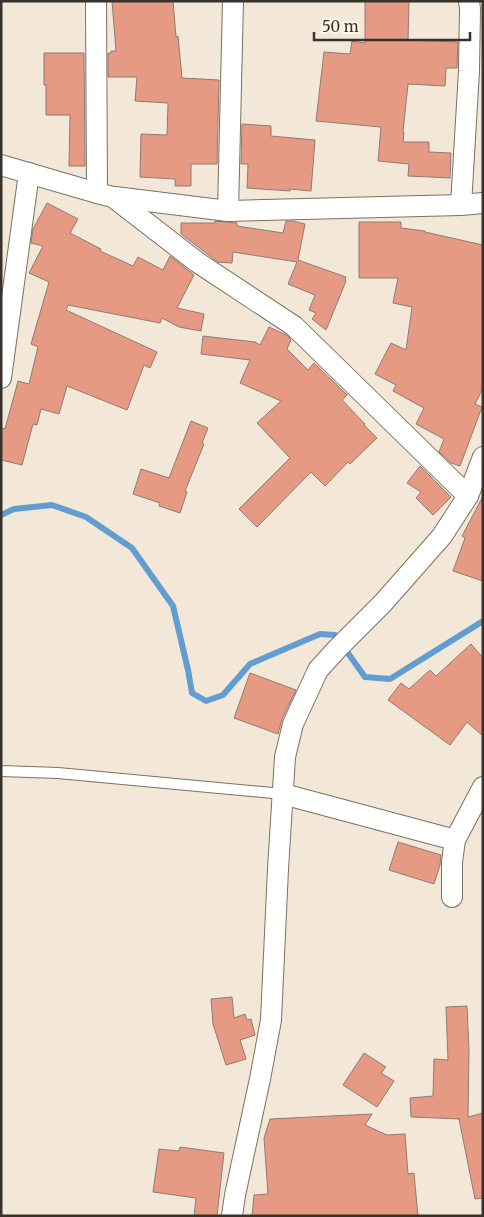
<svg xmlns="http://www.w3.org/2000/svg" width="484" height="1217" font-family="Merriweather,serif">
  <rect width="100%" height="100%" fill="#f3e8d7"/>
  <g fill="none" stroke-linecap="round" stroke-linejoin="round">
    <polyline stroke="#619dd0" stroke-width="6" points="1,515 14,509 52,505 86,517 132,548 173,606 188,670 192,693 206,701 223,695 250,664 320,634 335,635 365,677 390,679 483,621"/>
  </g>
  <g fill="#e69983" stroke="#8f7b75">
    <polygon points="112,1 173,1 176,37 178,36 182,78 219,80 217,164 191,164 191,186 175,186 175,179 140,177 141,134 167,135 168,103 135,101 137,77 108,77 108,53 111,53 111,51 116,51"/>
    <polygon points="365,1 409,1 408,40 458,42 457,68 446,68 445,86 408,84 403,132 404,132 403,142 429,142 429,152 451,153 450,178 408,176 409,164 378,161 381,127 316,121 324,52 350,54 352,41 365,43"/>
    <polygon points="44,53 84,53 85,166 69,166 70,115 46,115 46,85 44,85"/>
    <polygon points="242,124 271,126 271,136 315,140 311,191 290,189 290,191 247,188 248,164 241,164"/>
    <polygon points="47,203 78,219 70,233 101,249 100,251 133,266 138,257 163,270 170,256 194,275 177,308 204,314 201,331 179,327 162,318 160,323 68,305 66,310 157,352 150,368 144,365 127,410 67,386 59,414 41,409 37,425 33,424 22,465 1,460 1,428 5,429 18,381 29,384 38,347 31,344 49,282 29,273 43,246 31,243 33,229"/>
    <polygon points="215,221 237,223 237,226 283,233 286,221 293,221 305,224 298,260 346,277 345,280 346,281 326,330 312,319 316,313 309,310 315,295 288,284 297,262 233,252 232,263 218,262 181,234 181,223 215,223"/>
    <polygon points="359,222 401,222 401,228 425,231 425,232 483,245 483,388 475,404 482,407 460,466 451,463 439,452 444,439 416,424 424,408 393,391 396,385 375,374 391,343 406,350 412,307 393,303 398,278 359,278"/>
    <polygon points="269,327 288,336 291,340 287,349 308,370 314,363 347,395 342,400 365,424 364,425 377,438 350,464 348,462 325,486 311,472 257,527 239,509 290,458 257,423 281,401 240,383 250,360 201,354 203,336 255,342 260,345"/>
    <polygon points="191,421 208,428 202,443 204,444 185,491 187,492 180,513 159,506 160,503 133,494 141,469 169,478"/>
    <polygon points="420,466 451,497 433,515 416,498 421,492 407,483"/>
    <polygon points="483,496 483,581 453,571 465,538 462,536"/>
    <polygon points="471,644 483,658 483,736 467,722 450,745 388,700 401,683 409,689 430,670 436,676"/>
    <polygon points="250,673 296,690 282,719 278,734 234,718"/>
    <polygon points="398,842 441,855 440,865 434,884 389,870"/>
    <polygon points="232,997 234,1018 245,1014 247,1020 251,1019 255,1035 240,1040 246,1059 226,1065 213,1024 211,999"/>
    <polygon points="467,1006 469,1051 468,1117 483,1113 483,1198 475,1199 459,1119 460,1119 411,1117 410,1098 433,1096 434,1059 448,1060 446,1007"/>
    <polygon points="364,1053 386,1067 381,1073 394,1081 377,1107 343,1085"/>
    <polygon points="372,1114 365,1125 387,1135 405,1134 408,1174 414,1173 418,1216 252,1216 254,1195 268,1194 264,1138 270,1119"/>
    <polygon points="180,1147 224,1153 217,1216 194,1216 196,1198 153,1192 159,1149 179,1151"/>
  </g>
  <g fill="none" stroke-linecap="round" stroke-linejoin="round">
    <defs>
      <polyline id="lane" points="1,771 58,773 283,794"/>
      <g id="street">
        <polyline points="96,1 97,193"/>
        <polyline points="1,165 97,193 113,197 197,262 294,326 468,496"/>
        <polyline points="115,197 228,211 461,205 483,203"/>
        <polyline points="461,205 469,71 470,9 469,1"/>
        <polyline points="228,211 233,1"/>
        <polyline points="1,378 29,173"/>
        <polyline points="283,794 455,840"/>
        <polyline points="452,897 452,862 455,840 483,787"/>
        <polyline points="232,1216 235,1195 260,1079 271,1020 278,869 285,757 293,724 318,670 337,649 383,603 442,536 468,496 483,457"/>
      </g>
    </defs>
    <use href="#lane" stroke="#7b7162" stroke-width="12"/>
    <use href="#street" stroke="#7b7162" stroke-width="22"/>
    <use href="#lane" stroke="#fff" stroke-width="10"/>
    <use href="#street" stroke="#fff" stroke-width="20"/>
  </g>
  <rect width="484" height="1217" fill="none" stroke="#37332c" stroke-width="5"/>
  <path d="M314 32v8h156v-8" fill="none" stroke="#37332c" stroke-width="2.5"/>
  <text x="322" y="32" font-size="15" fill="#37332c" stroke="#fff6e8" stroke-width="4" paint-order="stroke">50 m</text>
</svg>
